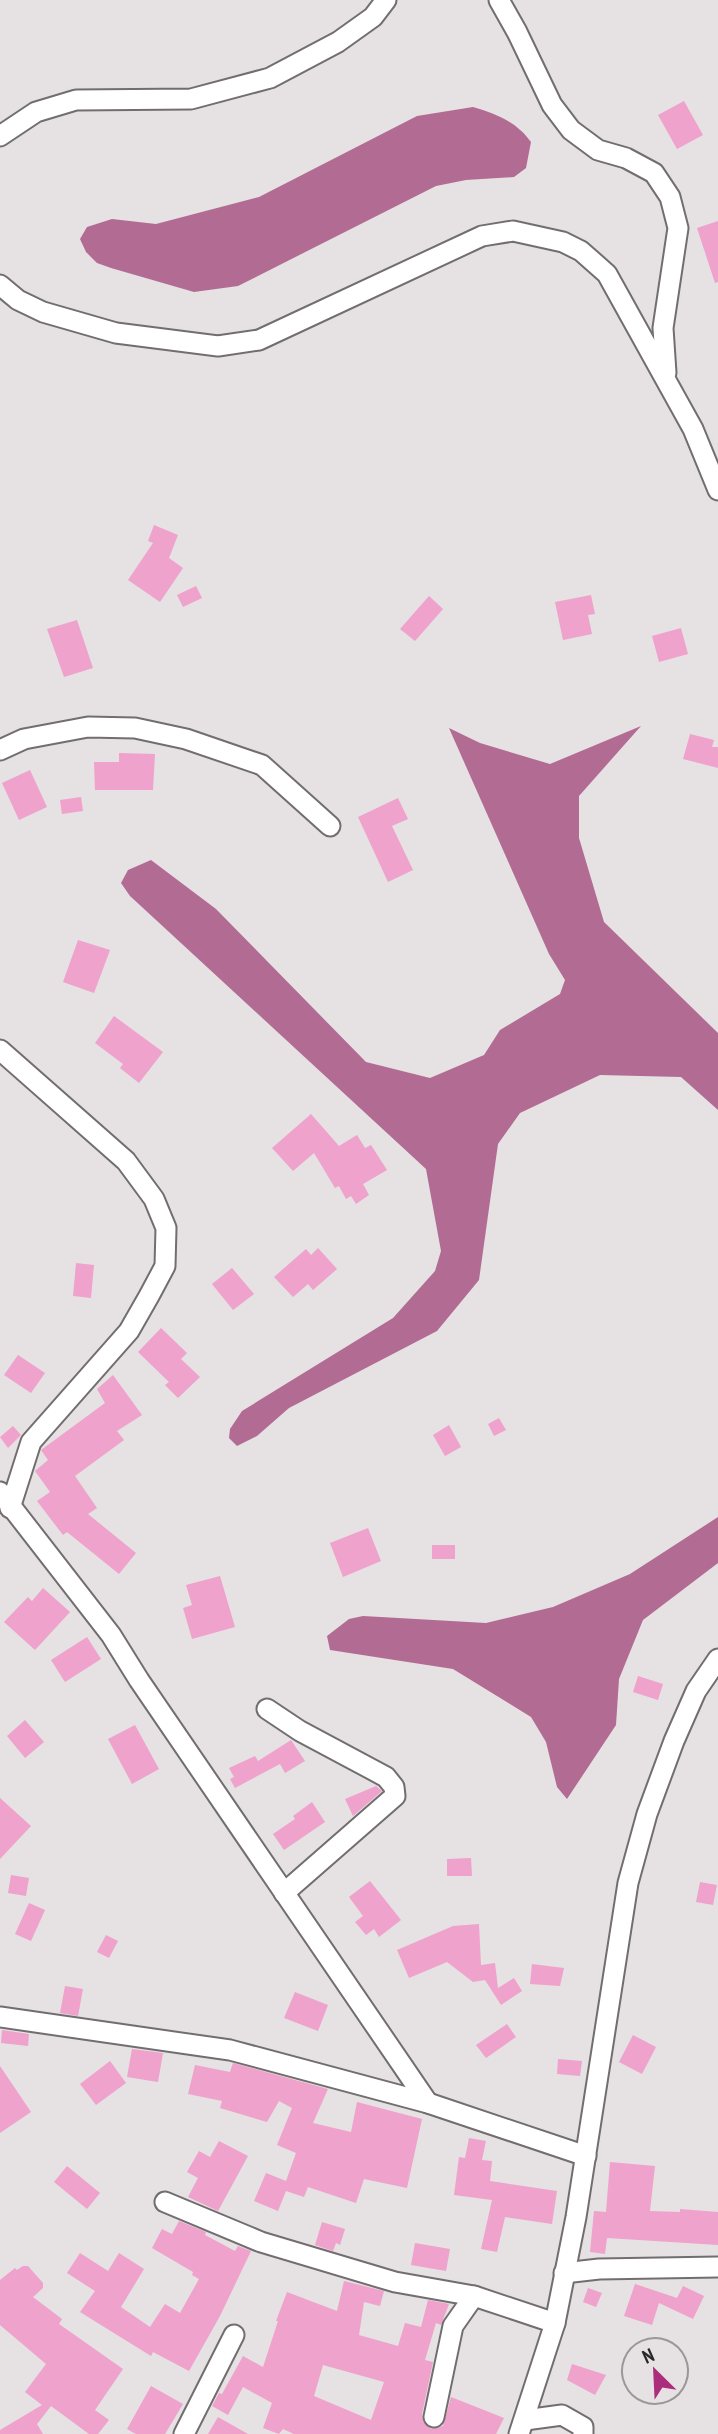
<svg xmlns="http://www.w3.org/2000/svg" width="718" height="2434" font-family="'PT Sans Narrow',sans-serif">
  <rect width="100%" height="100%" fill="#e6e1e3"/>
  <g fill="#b26b92">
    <path d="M473,107C496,114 516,121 531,142L526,168L514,177L466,180L436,186L238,286L194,292L111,268L97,263L86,252L80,239L87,227L112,219L156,224L259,197L417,116Z"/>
    <polygon points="641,726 579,796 579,838 604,922 718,1033 718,1110 681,1077 600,1075 520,1113 498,1144 479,1280 437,1331 289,1408 257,1436 237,1446 229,1438 230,1429 242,1411 393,1318 435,1271 441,1251 426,1169 130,896 121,883 128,870 151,860 216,909 366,1062 430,1078 484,1055 500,1030 560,994 565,980 549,954 449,728 480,743 550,764"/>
    <polygon points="718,1517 718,1563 643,1620 619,1679 616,1725 567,1799 557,1787 546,1742 531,1717 453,1669 330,1650 327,1636 349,1619 363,1616 486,1623 553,1607 630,1574"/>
  </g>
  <g fill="#efa2cb" fill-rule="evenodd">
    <polygon points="684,101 703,135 677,149 658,115"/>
    <polygon points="718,221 718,282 715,283 697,228"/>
    <polygon points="154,525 178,535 169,558 183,568 160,602 128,580 153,543 148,541"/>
    <polygon points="196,586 202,598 183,607 177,595"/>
    <polygon points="591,595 595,614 588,615 592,634 563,640 555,602"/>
    <polygon points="429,596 443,609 415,641 400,629"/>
    <polygon points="77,620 93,668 64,677 47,629"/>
    <polygon points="681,628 688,654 659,662 652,636"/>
    <polygon points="690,734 714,740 712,747 718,747 718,768 683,759"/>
    <polygon points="119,753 155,754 153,790 95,790 94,762 119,762"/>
    <polygon points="30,770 47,807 19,820 2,783"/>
    <polygon points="81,797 83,811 62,814 60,800"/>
    <polygon points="398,798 408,819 392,826 413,870 388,882 358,817"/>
    <polygon points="78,940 110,950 94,993 63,982"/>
    <polygon points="114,1016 163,1052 139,1083 120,1068 123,1064 95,1043"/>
    <polygon points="311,1114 339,1146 357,1135 365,1148 371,1145 387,1170 363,1184 369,1195 356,1204 351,1196 346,1199 339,1186 335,1188 314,1153 293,1171 272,1148"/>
    <polygon points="318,1248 337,1269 313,1290 308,1284 293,1297 274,1277 306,1249 311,1255"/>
    <polygon points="76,1263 94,1265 91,1298 73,1296"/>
    <polygon points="232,1268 254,1294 233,1310 212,1284"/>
    <polygon points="161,1328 187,1353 181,1359 200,1377 178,1398 165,1385 169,1382 138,1352"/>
    <polygon points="18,1355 45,1373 31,1393 4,1375"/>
    <polygon points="113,1375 142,1415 117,1431 124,1440 75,1476 97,1508 88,1514 136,1553 119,1574 67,1532 63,1535 37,1501 50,1492 35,1471 48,1460 41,1450 105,1403 97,1389"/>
    <polygon points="499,1418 506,1430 494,1436 488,1424"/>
    <polygon points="449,1425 461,1447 445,1456 433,1435"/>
    <polygon points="13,1426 21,1435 8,1448 0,1437"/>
    <polygon points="368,1528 381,1561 343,1577 330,1543"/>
    <rect x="432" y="1545" width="23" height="14"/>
    <polygon points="220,1576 235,1627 192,1639 183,1608 192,1605 186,1585"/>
    <polygon points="43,1588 70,1612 35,1650 4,1622 28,1597 32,1601"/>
    <polygon points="87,1637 101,1659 65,1682 51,1660"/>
    <polygon points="638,1676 663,1684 658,1700 633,1692"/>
    <polygon points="25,1720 44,1742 25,1758 7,1736"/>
    <polygon points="135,1725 159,1769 132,1784 108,1739"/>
    <polygon points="291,1740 305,1761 285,1773 280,1764 235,1788 230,1779 234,1777 229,1768 255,1756 258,1761"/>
    <polygon points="376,1786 382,1791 353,1816 345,1799"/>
    <polygon points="0,1798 31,1826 0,1859"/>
    <polygon points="312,1802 325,1822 284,1850 273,1834 295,1819 293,1816"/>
    <polygon points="471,1858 472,1876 447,1876 447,1859"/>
    <polygon points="11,1875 29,1878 26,1896 8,1893"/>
    <polygon points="370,1881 401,1920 379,1937 374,1929 366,1935 355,1922 363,1916 349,1897"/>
    <polygon points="700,1882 717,1885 713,1905 696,1902"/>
    <polygon points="29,1903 45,1910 31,1941 15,1934"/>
    <polygon points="479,1924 481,1965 495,1963 498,1988 514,1978 522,1991 501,2005 485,1980 473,1982 447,1962 409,1978 397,1950 453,1926"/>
    <polygon points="106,1935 118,1941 109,1958 97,1952"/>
    <polygon points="532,1964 564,1968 560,1986 530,1984"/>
    <polygon points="65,1986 83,1989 78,2016 60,2013"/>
    <polygon points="295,1992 328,2005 318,2031 284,2018"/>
    <polygon points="507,2024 516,2037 486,2058 476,2045"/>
    <polygon points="2,2030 29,2034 28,2046 1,2043"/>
    <polygon points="633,2035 656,2047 642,2074 619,2062"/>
    <polygon points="132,2049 163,2053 158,2082 127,2077"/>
    <polygon points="558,2059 582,2061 580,2076 557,2074"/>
    <polygon points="110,2061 126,2083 96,2105 80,2084"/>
    <polygon points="233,2063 328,2089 313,2123 351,2132 357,2102 422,2119 407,2188 364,2179 356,2203 308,2187 304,2197 286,2191 278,2211 254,2201 266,2173 286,2181 296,2153 277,2145 292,2108 279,2101 267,2122 220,2108 222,2101 188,2094 195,2065 230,2072"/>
    <polygon points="0,2066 31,2112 0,2133"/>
    <polygon points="469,2138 486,2141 482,2160 492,2161 490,2181 557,2191 552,2224 505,2217 497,2252 481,2249 492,2200 454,2195 459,2157 465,2158"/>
    <polygon points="219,2141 248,2156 218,2211 188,2197 198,2178 187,2172 199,2151 210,2157"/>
    <polygon points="610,2162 655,2166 650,2211 680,2212 680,2209 718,2212 718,2245 607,2238 605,2254 590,2252 594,2211 606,2212"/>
    <polygon points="67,2166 100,2193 87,2209 54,2182"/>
    <polygon points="179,2221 206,2232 205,2235 235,2251 238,2246 251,2251 220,2316 189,2371 153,2352 151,2356 80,2312 95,2291 67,2273 80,2253 108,2271 119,2253 144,2269 121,2307 150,2327 165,2304 180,2313 199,2279 192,2275 193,2272 152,2248 162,2229 172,2234"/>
    <polygon points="322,2222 345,2229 340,2245 336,2243 333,2251 315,2245"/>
    <polygon points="415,2243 450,2249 446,2271 411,2265"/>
    <polygon points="23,2266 28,2266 43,2283 43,2288 33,2297 62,2319 59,2324 123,2369 95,2410 109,2420 98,2434 89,2434 51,2406 37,2424 43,2434 0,2434 0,2430 42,2405 25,2392 46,2364 0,2325 0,2280 15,2268 17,2270"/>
    <path d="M344,2281L384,2291L380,2306L364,2302L359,2335L398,2346L405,2323L421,2327L428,2300L449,2304L441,2325L436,2323L425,2360L433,2362L422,2414L423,2421L431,2429L443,2426L451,2397L504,2418L496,2434H294L283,2429L279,2434L263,2428L272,2403L243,2387L228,2415L212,2406L219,2393L222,2394L243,2356L263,2367L278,2321H276L287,2292L337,2311ZM323,2365L384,2382L371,2420L314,2396Z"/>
    <polygon points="635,2284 677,2298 683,2286 704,2296 693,2319 659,2303 652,2325 624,2316"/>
    <polygon points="588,2288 602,2293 596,2307 583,2302"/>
    <polygon points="572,2364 606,2375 595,2395 567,2380"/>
    <polygon points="151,2386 183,2404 165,2434 136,2434 127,2429"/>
    <polygon points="218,2417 248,2434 208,2434"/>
  </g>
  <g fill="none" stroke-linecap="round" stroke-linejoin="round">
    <defs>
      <g id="minor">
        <polyline points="499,0 517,32 552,105 571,130 598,150 626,158 654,173 670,197 678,228 663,328 666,373"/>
        <polyline points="0,136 36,112 76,100 191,99 270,78 338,42 373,17 386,0"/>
        <polyline points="0,285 18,300 43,312 116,333 218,346 259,340 482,236 513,231 563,242 581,251 607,274 693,429 718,490"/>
        <polyline points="0,750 24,739 88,727 135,728 186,739 262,765 330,826"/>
        <polyline points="0,1050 126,1161 154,1199 166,1228 165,1266 149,1296 129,1331 31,1442 10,1508"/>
        <polyline points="0,1492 111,1635 139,1680 428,2103"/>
        <polyline points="267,1709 300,1731 386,1777 394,1787 395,1796 284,1893"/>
        <polyline points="0,2017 230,2050 428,2103 586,2156"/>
        <polyline points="165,2202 261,2242 395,2282 474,2296 555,2323"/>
        <polyline points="564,2273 599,2269 718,2267"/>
        <polyline points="434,2417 453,2326 474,2296"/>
        <polyline points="525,2420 562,2415 583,2427 583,2434"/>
        <polyline points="184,2434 234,2335"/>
        <polyline points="519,2434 555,2323 576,2217 628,1883 647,1814 674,1741 696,1691 718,1659"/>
      </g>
    </defs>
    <use href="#minor" stroke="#726e70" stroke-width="23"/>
    <use href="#minor" stroke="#fff" stroke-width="19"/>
  </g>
  <g transform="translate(655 2371) rotate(336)"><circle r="33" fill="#e6e1e3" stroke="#9a9799" stroke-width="2"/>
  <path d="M0-5L12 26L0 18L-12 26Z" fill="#ab2d7c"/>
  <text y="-10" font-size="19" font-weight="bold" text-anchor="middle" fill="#292829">N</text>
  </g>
</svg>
